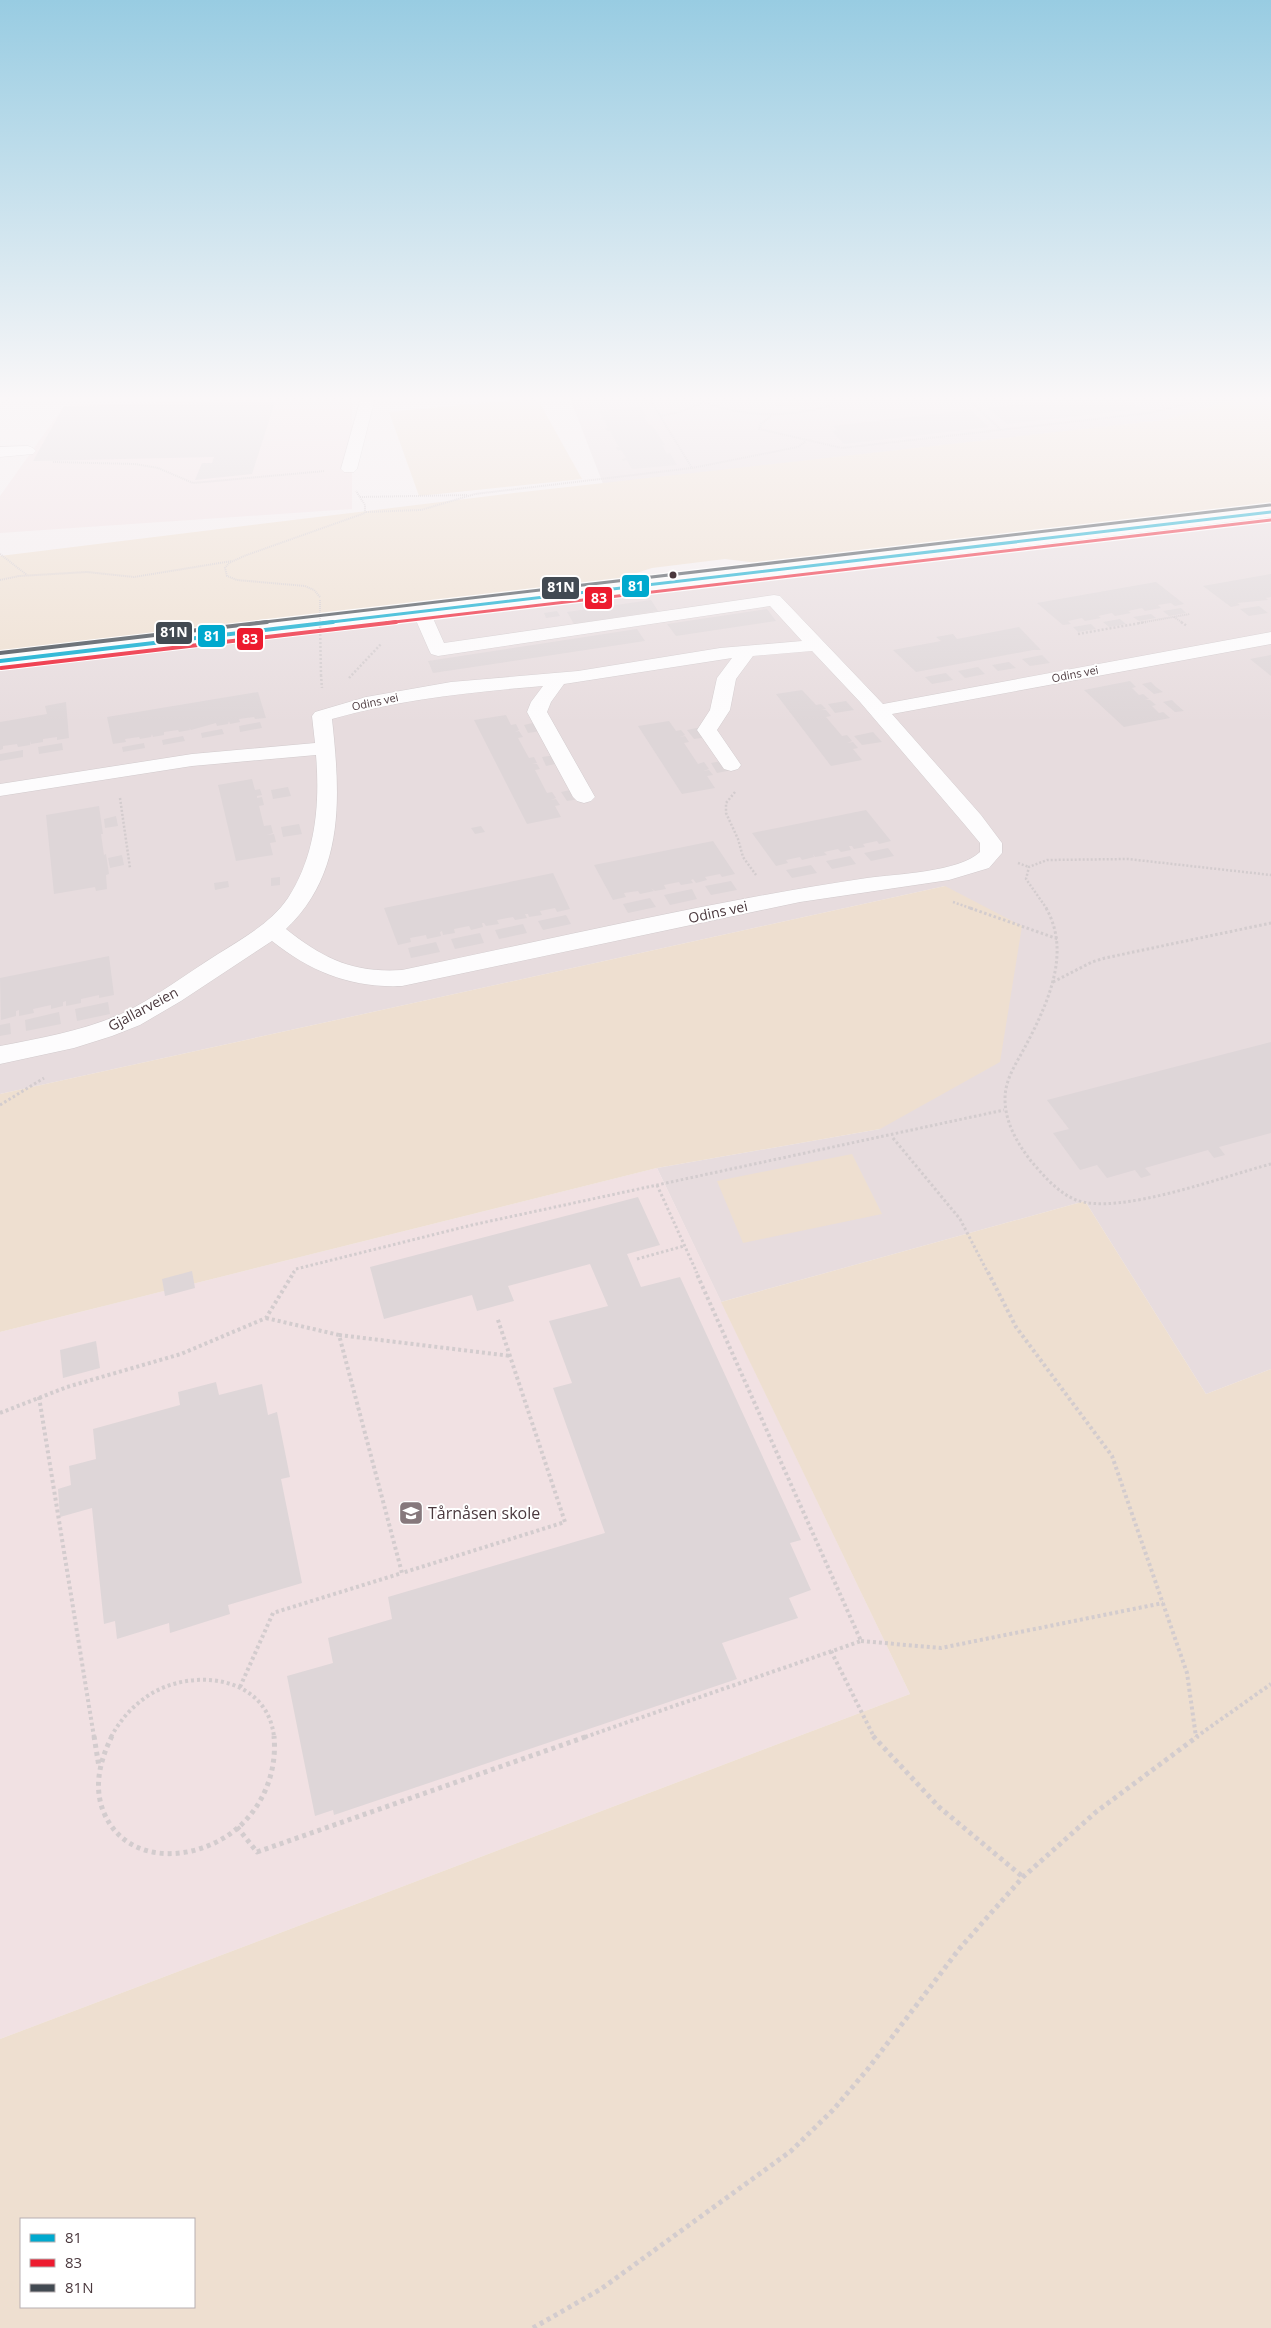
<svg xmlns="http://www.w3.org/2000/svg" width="1271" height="2328" font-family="'Open Sans',sans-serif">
  <rect width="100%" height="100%" fill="#f4eeef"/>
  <g fill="#e7dcde">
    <polygon points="570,398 1241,398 1164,420 603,484"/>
    <polygon points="1271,505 1271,1369 1206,1394 1085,1201 721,1302 657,1168 880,1129 945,886 0,1094 0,654"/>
  </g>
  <g fill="#f1e1e3">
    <polygon points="272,398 352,398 352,509 0,533 0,496 64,406"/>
    <polygon points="657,1168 910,1694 0,2039 0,1332"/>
  </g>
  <g fill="#eedfd0" fill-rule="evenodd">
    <polygon points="537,398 582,479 419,496 389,412"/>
    <polygon points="1241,398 1266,398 1271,401 1271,505 758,563 725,559 652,568 618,579 529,591 0,654 0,556 514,493 1164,420"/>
    <polygon points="945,886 1022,926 1000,1062 880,1129 657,1168 0,1332 0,1094"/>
    <polygon points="852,1154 882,1214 743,1243 717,1181"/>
    <path d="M1085,1201L1206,1394L1271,1369V2328H0V2039L910,1694L721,1302ZM21,2219H194V2307H21Z"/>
  </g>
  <g fill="#ded6d8">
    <polygon points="774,398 817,398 820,405 776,406"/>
    <polygon points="1072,398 1126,398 1141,409 1007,424 988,408"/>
    <polygon points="275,402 252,474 195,480 202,463 212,463 214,457 33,461 64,406"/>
    <polygon points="641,407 647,417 644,417 649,425 652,425 665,445 662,445 667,454 670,453 677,465 632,469 627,460 623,461 622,459 626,458 621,450 618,451 616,447 619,447 610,431 607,431 605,428 608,428 604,420 600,419 603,418 599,411"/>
    <polygon points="970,410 989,427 844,444 832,431 837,430 833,426"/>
    <polygon points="1271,574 1271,597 1266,598 1268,600 1237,603 1240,605 1231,607 1203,586"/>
    <polygon points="1156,582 1184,604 1175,606 1171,603 1158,605 1161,608 1145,611 1142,608 1128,611 1131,613 1115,616 1112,613 1098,616 1101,618 1085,621 1082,618 1068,621 1071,624 1063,625 1037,603"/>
    <polygon points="651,600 658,611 574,624 567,612"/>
    <polygon points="1259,606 1268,613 1249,616 1240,609"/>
    <polygon points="1181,608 1186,613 1169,616 1163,611"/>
    <polygon points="767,609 776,621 676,636 667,624"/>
    <polygon points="557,611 560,616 546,618 544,613"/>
    <polygon points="1151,614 1156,618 1139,621 1133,617"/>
    <polygon points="1120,619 1126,624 1109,627 1103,622"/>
    <polygon points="1091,624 1096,629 1078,632 1073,627"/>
    <polygon points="1019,627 1041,650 1033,650 916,672 893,650 941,641 936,637 953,634 957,639"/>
    <polygon points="637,629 645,641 433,673 428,661"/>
    <polygon points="1042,655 1050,663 1030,666 1022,659"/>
    <polygon points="1271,655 1271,676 1250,659"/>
    <polygon points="1009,662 1016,668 998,671 992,665"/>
    <polygon points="978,667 985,674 965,678 958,671"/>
    <polygon points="946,673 953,680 932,684 925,677"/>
    <polygon points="1130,681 1136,687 1132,688 1139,695 1143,694 1149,699 1145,700 1150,700 1156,705 1152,706 1159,713 1163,712 1170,718 1124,727 1084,690"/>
    <polygon points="1151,682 1156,687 1163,692 1154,694 1142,684"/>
    <polygon points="802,690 816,705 821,704 826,709 821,710 826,710 831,716 826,717 842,736 847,735 852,741 847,743 853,742 858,748 853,749 862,760 831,766 776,694"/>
    <polygon points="258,692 266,718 255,719 254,717 239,719 240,722 230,724 229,721 228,724 217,726 216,723 191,730 189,728 190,730 179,732 178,730 164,732 164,735 153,737 152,734 151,737 140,739 139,737 125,739 126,742 113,744 112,740 107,717"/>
    <polygon points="1172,700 1177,705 1184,711 1175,712 1163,702"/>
    <polygon points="846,701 854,710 835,713 828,704"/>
    <polygon points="66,702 69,738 57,740 57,737 43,739 43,742 31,744 31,741 30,745 18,747 17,744 3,746 3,749 0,750 0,722 47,714 45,706"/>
    <polygon points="506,715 511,725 516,724 519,730 515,732 519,731 523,737 518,738 529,758 534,757 537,763 532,764 537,764 540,769 535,770 547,793 552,792 556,798 551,800 556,799 560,805 555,806 561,817 527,824 474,720"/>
    <polygon points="669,721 676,731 681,730 685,735 680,737 685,736 689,742 684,743 698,764 704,762 709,769 703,771 709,770 713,775 707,776 715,788 682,794 638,726"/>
    <polygon points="260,722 262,728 240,732 239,726"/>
    <polygon points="537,722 541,731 528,733 524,725"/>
    <polygon points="701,727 708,737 694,739 687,730"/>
    <polygon points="222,729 224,734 202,738 201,733"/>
    <polygon points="873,732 882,742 862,745 854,736"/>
    <polygon points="183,736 185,741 163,745 162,740"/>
    <polygon points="62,743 63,750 39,754 38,747"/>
    <polygon points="144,743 145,748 123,752 122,747"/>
    <polygon points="23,750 23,757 0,761 0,754"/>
    <polygon points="555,755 560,763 546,766 542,757"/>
    <polygon points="726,760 732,770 717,773 711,763"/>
    <polygon points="252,779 255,790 260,789 262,795 257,796 257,798 262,797 264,805 259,806 264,826 271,825 273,833 267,835 274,834 276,842 270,843 273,855 236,861 218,785"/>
    <polygon points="288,787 291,796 273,799 271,790"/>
    <polygon points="575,789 580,799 567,801 561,792"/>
    <polygon points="99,806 103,834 101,834 104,855 106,854 109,874 106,875 107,889 96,891 95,887 54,894 46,815"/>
    <polygon points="866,810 891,841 879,844 877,841 863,844 865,847 854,849 852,846 849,846 851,850 841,852 838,849 824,852 827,855 815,857 813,854 814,857 802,860 800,857 786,860 788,863 776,866 752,833"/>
    <polygon points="116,816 118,826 105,828 104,819"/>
    <polygon points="299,824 302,834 283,837 281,827"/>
    <polygon points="481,826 485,832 475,834 471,828"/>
    <polygon points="713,841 735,874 722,877 720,874 705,877 707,880 696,883 693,879 691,880 693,883 681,885 679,882 664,885 666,889 655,891 651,888 654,891 640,894 638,891 624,893 626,897 613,900 594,865"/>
    <polygon points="888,848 894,856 871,861 864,853"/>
    <polygon points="122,855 124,865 110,868 108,858"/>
    <polygon points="850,856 856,864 832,869 826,861"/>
    <polygon points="811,865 817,873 792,878 786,870"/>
    <polygon points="553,873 570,909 557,912 555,908 540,911 542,915 529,917 528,914 525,914 527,918 515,920 513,917 497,920 499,924 486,926 484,923 482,923 483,927 471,930 469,926 454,929 455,933 443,935 442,931 440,932 441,936 427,939 426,935 410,938 411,942 398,945 384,908"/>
    <polygon points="280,877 280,885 271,886 271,878"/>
    <polygon points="228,881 229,887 215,890 214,883"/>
    <polygon points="731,881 737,890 711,895 705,886"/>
    <polygon points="692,889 697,899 670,905 664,895"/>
    <polygon points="650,898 656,907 628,913 623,904"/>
    <polygon points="566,915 571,924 543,930 538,921"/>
    <polygon points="523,924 527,933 499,939 495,930"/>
    <polygon points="480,933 484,943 455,949 451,939"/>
    <polygon points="436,942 440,952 411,958 408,948"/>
    <polygon points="109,956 114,995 99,998 99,995 81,999 81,1003 66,1006 66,1001 63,1002 63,1006 51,1009 51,1005 33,1009 34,1013 19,1016 19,1010 16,1011 16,1016 1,1020 0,978"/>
    <polygon points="108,1002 110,1014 77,1021 75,1009"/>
    <polygon points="59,1012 61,1024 26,1031 25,1020"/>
    <polygon points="10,1023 11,1034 0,1036 0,1025"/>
    <polygon points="1271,1042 1271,1133 1219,1147 1225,1155 1214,1158 1208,1150 1145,1168 1151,1175 1141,1178 1135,1170 1107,1178 1097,1165 1080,1170 1053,1133 1069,1129 1047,1100"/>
    <polygon points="638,1197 660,1245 627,1254 641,1287 680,1277 801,1540 790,1543 811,1590 789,1598 798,1618 722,1643 737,1679 334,1815 333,1810 315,1816 287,1676 333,1663 328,1638 392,1619 388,1597 605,1533 553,1388 572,1383 549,1321 608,1306 590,1264 508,1286 514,1301 477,1311 472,1295 384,1319 370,1267"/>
    <polygon points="192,1271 195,1288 165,1296 162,1279"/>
    <polygon points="96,1341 100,1368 63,1378 60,1350"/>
    <polygon points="216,1382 219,1395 262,1384 268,1415 277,1412 290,1477 281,1479 302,1583 228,1605 230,1614 170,1633 169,1623 117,1639 115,1621 104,1624 92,1508 60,1517 58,1489 71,1485 69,1466 96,1459 93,1429 180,1405 178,1392"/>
  </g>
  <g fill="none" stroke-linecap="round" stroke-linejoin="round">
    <defs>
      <g id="minor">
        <polygon points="0,398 8,398 5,402 0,403"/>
        <polygon points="361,398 375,398 357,469 354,472 344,472 341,469"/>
        <polygon points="28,446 33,448 36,451 33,454 0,457 0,447"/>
        <path d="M1271,507V517L432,616L444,643L774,595L780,596L883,704L1271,632V644L892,714L981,815L1002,843V853L989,868L949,880L800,902L402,986C351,988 311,972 272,941L181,1001L140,1025L112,1036L74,1048L0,1064V1046C41,1038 82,1031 121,1014C155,998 186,974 218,954C243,938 271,923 288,898C316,855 320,804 316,755L192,766L0,796V784L192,754L315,743L312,716L315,712L366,697L451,682L578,671L720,648L802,641L770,606L438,656L431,654L429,650L415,618L0,667V655ZM812,651L860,702L965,825L980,843V852C959,872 897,874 867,878C711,901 557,938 402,970C353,973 324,959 286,929C346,872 340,794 332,719C401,699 472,692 543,686L531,702L527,712L573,797L577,801L584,803L591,801L595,797L547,712L551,702L564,684L732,658L717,678L710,710L697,730L724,769L731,771L738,769L741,765L717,730L730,710L736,679L753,656Z"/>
      </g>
    </defs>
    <use href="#minor" stroke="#d2cbcd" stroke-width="1"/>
    <g stroke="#d3ccce" stroke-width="2" stroke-dasharray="1 1" stroke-linecap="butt">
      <polyline points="649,398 692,468"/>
      <path d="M693,398C739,417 781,419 829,406L828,398"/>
      <polyline points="967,398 1001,430"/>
      <polyline points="1158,398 1164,408"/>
      <polyline points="660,416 680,412 703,403 702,398"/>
      <polyline points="771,416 761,424 759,429 842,448 1149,413 1211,398"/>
      <polyline points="53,462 135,464 158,468 193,483 325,471"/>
      <polyline points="360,497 468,495"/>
      <polyline points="366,512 421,510 475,494 692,468 798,447 806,441"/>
      <polyline points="0,554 27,575"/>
      <polyline points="0,580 19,576 87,572 134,577 232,561"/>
      <polyline points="320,597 314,590 305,586 237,580 227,576 225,568 229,563 244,556 365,513 365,505 356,491"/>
      <polyline points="1174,617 1183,623"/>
      <polyline points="1139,623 1190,614"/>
    </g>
    <g stroke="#d3ccce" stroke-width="2.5" stroke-dasharray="2 2" stroke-linecap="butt">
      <polyline points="1181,622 1187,626"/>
      <polyline points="1078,634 1146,622"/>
      <polyline points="321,675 322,688"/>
      <polyline points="349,678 381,644"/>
      <polyline points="735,792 726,803 726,813 738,839 743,857 756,875"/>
      <polyline points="120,798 130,868"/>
      <polyline points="1018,863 1029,867"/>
      <polyline points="953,902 973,909"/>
      <polyline points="1047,909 1026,879 1029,867 1047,860 1128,859 1271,875"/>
    </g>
    <g stroke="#d3ccce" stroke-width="3" stroke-dasharray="2.5 2.5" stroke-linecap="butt">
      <polyline points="970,908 1058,939"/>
      <path d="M1046,908C1072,953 1047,1005 1025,1047C1016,1064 1005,1079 1005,1099C1005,1122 1017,1143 1031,1161C1044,1176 1057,1192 1076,1200C1119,1216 1224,1176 1271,1164"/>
      <polyline points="1053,982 1092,962 1105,958 1271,923"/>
      <polyline points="0,1105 44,1078"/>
      <polyline points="893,1138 960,1219 988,1273"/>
      <polyline points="657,1185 697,1273"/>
      <polyline points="637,1259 684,1246"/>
      <polyline points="293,1273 296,1269 472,1225 1004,1110"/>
    </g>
    <g stroke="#d3ccce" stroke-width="4" stroke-dasharray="3 3" stroke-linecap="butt">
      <polyline points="988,1272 1016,1327 1112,1456 1187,1673 1196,1737"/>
      <polyline points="266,1318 339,1335 402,1573 565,1522 497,1317"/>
      <polyline points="339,1335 511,1356"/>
      <polyline points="39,1397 94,1737"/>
      <polyline points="0,1413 67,1387 181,1354 266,1318 294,1272"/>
      <polyline points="861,1641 941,1648 1163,1603"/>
      <polyline points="831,1651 874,1737"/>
      <polyline points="240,1687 273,1613 402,1573"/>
      <path d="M111,1737C121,1718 137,1701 156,1691C200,1668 268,1679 274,1737"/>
      <polyline points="585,1737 861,1641 696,1272"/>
      <polyline points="1196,1737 1271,1684"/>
    </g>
    <g stroke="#d3ccce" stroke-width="5" stroke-dasharray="4 4" stroke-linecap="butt">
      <polyline points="94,1736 99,1767"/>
      <path d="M112,1736C100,1760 93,1787 104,1813C129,1870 205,1861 243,1823C266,1800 277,1768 274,1736"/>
      <polyline points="873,1736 939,1807 1023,1877"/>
      <polyline points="237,1827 257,1852 588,1736"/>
      <polyline points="533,2328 601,2289 791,2151 833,2110 867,2070 960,1948 1023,1877 1096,1812 1198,1736"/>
    </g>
    <use href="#minor" fill="#fdfcfd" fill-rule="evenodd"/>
    <polyline stroke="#d3ccce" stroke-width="2" stroke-dasharray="1 1" stroke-linecap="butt" points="320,600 320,623"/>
    <polyline stroke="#d3ccce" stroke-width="2.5" stroke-dasharray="2 2" stroke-linecap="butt" points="320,622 321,675"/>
    <defs>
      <polyline id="bus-1-far1" points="323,623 1271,512"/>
      <polyline id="bus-1" points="0,661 333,622"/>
      <polyline id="bus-2-far1" points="386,623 1271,520"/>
      <polyline id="bus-2" points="1,668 396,622"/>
      <polyline id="bus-3-far1" points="256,623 1270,505"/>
      <polyline id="bus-3" points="0,653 267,622"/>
    </defs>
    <use href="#bus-1-far1" stroke="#fff" stroke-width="5.5"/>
    <use href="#bus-1" stroke="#fff" stroke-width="6"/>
    <use href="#bus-2-far1" stroke="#fff" stroke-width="5.5"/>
    <use href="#bus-2" stroke="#fff" stroke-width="6"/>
    <use href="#bus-3-far1" stroke="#fff" stroke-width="5.5"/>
    <use href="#bus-3" stroke="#fff" stroke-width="6"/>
    <use href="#bus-1-far1" stroke="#00a9ce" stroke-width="3"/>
    <use href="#bus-1" stroke="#00a9ce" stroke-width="4"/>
    <use href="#bus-2-far1" stroke="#ed1b2f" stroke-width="3"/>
    <use href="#bus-2" stroke="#ed1b2f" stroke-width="4"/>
    <use href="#bus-3-far1" stroke="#424a52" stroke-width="3"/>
    <use href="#bus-3" stroke="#424a52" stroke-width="4"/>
  </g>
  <linearGradient id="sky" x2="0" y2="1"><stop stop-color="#98cce2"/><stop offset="0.55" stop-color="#faf7f8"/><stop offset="1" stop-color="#faf7f8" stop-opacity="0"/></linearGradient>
  <rect width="1271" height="724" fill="url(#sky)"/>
  <defs>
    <symbol id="school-square" viewBox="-11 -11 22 22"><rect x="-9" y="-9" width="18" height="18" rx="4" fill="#86787c" stroke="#fff"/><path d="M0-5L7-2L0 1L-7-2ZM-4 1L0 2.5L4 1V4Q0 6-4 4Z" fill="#fff"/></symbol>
  </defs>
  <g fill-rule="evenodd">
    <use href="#school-square" x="397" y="1499" width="28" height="28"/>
  </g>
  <circle fill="#4b393e" stroke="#fff" stroke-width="2" cx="673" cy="575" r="4.5"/>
  <g text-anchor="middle" stroke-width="4" stroke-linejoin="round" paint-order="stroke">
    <g font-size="11" fill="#4b393e" stroke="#fff">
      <text transform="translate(1075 674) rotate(-11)" y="4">Odins vei</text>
      <text transform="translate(375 702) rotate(-12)" y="4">Odins vei</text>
    </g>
    <g font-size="14" fill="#4b393e" stroke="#fff">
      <text transform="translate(718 912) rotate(-12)" y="5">Odins vei</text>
      <text transform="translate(143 1009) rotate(-28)" y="5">Gjallarveien</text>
    </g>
    <g font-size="16" fill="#4b393e" stroke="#fff" text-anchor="start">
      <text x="428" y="1519">Tårnåsen skole</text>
    </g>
  </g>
  <g stroke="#fff" stroke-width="2">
    <rect x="621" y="574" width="29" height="24" rx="5" fill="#00a9ce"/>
    <rect x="541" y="576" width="39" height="24" rx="5" fill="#424a52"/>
    <rect x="584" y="586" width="29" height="24" rx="5" fill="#ed1b2f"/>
    <rect x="155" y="621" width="38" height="24" rx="5" fill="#424a52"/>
    <rect x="197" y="624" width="29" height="24" rx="5" fill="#00a9ce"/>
    <rect x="236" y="627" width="28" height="24" rx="5" fill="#ed1b2f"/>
  </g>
  <g font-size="14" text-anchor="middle" font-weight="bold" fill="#fff">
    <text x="636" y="591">81</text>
    <text x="561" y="592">81N</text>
    <text x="599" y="603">83</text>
    <text x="174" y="637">81N</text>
    <text x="212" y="641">81</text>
    <text x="250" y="644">83</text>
  </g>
  <rect x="20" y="2218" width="175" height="90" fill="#ffffff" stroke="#b7b0b2"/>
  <rect x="30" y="2234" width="25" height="8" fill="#00a9ce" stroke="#b7b0b2"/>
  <text x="65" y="2243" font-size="15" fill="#4b393e">81</text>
  <rect x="30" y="2259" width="25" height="8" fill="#ed1b2f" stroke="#b7b0b2"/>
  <text x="65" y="2268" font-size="15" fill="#4b393e">83</text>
  <rect x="30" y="2284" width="25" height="8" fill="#424a52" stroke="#b7b0b2"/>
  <text x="65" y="2293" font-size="15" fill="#4b393e">81N</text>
</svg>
